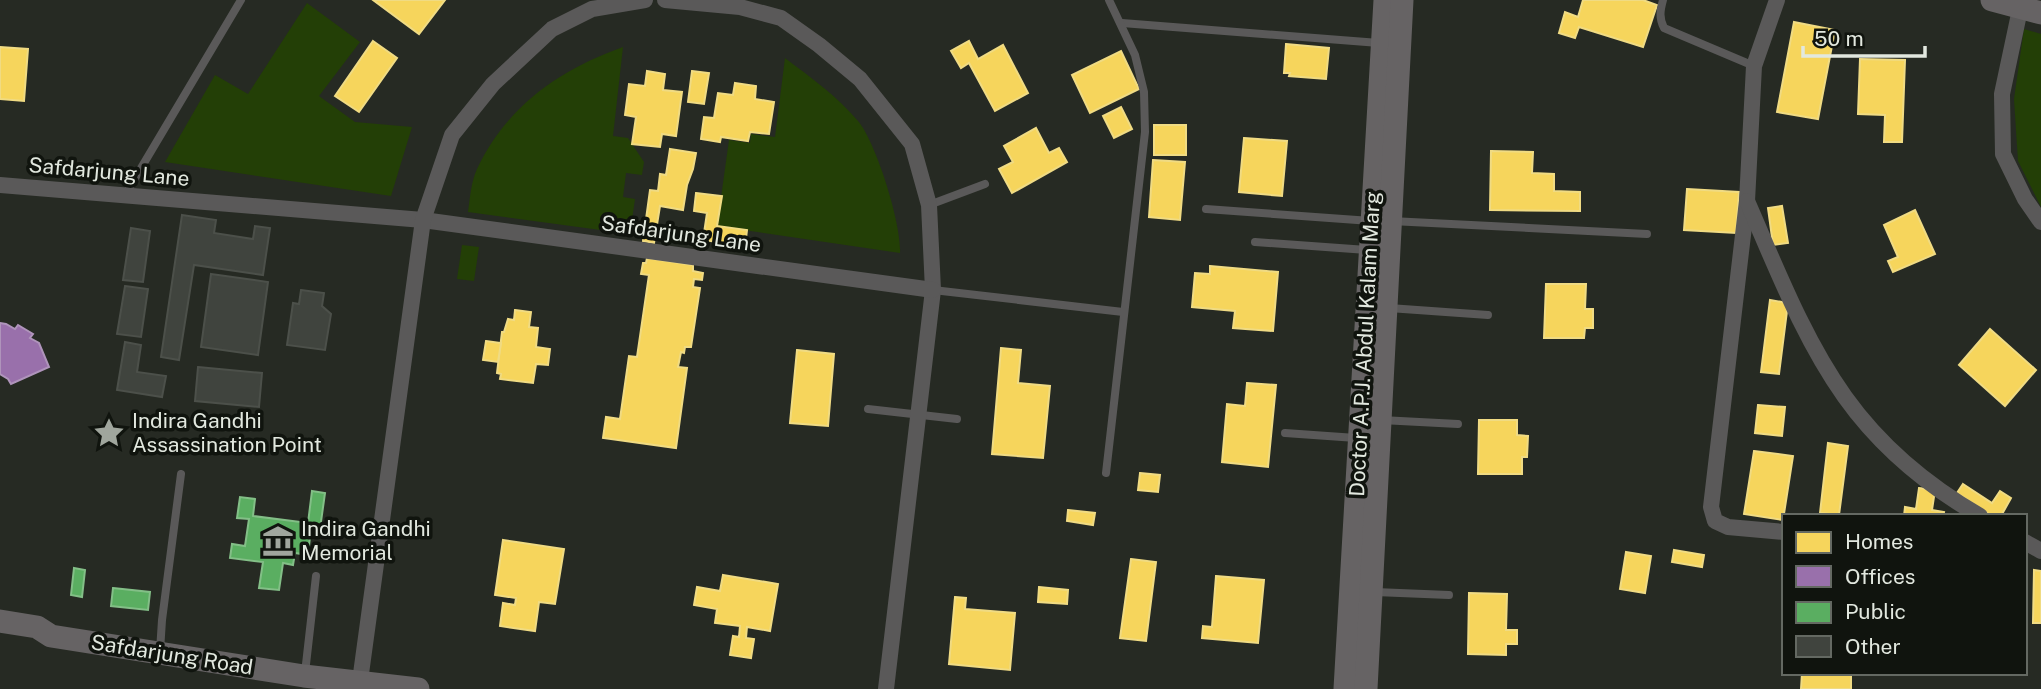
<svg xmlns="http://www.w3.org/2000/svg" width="2041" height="689" font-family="'Public Sans',sans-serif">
  <rect width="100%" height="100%" fill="#262a23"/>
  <g fill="#233f06">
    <polygon points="307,3 360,42 319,96 355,122 412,127 391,196 165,162 215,75 248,94"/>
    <polygon points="2024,29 2041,34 2041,207 2018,161 2014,99"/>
    <path d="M623,47L613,136L628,138L644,162L642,175L626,173L623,197L635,199L630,234L468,212C470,198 471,182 477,169C507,106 559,70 623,47Z"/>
    <path d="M785,58C810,77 837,96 858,121C876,142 902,225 900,253L717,226L729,140L750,143L751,134L775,137Z"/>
    <polygon points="462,245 479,247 474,281 457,279"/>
  </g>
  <g fill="#f6d55c" stroke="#f0db83" stroke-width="2">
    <polygon points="373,0 445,0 419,34"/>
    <polygon points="1583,0 1643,0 1657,5 1643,47 1579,27 1575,38 1559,33 1565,12 1578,17"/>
    <polygon points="1794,22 1835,30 1818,119 1777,112"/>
    <polygon points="373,41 397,58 359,112 335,96"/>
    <polygon points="969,41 978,59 1003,45 1028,93 995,111 969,63 961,68 951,51"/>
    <polygon points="1286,44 1329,48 1326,79 1289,76 1290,73 1284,73"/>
    <polygon points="0,47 28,49 24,101 0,99"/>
    <polygon points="1121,51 1139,89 1090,113 1072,75"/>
    <polygon points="1860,59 1905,60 1902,142 1884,142 1885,115 1858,114"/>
    <polygon points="647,71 665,74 663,90 682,92 676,136 662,134 660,147 632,144 636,117 625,115 629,84 645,86"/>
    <polygon points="692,71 709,73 704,104 688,102"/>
    <polygon points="735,83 756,86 755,99 774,102 769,134 750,132 748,141 721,137 720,142 701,139 704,117 714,118 718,93 733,95"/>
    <polygon points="1121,107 1132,129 1114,138 1103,116"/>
    <rect x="1154" y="125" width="32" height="30"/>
    <polygon points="1036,128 1049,153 1059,148 1067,162 1012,193 999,169 1013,162 1004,146"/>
    <polygon points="1244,138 1287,141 1282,196 1239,192"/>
    <polygon points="670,149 696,153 693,169 687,185 683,210 660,206 654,243 643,241 650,190 658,191 660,174 666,175"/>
    <polygon points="1491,151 1533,152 1532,173 1554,174 1554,191 1580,192 1580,211 1490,210"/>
    <polygon points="1153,160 1185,162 1180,220 1149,217"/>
    <polygon points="1687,189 1739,192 1736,233 1684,230"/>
    <polygon points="696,193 722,196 717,226 747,230 745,246 703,240 707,213 694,211"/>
    <polygon points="1782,206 1788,243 1773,245 1768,208"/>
    <polygon points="1915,210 1935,254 1893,272 1888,261 1898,257 1884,225"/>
    <polygon points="647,258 693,265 693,271 703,273 702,280 694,279 693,287 700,288 691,347 685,347 684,353 681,352 678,367 687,368 676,448 603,438 606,417 620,419 629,356 637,357 649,275 641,274 643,263 646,263"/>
    <polygon points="1210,266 1278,272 1273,331 1233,328 1235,311 1192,307 1195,273 1210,274"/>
    <polygon points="1546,284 1586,284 1585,309 1593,309 1593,328 1585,328 1584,338 1544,338"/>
    <polygon points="1770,300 1788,303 1779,374 1761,372"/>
    <polygon points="515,310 531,312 529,327 538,328 536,347 550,349 548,365 536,364 533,383 500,379 501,374 497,373 502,332 504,332 508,319 514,320"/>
    <polygon points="1990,329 2036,370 2005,406 1959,365"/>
    <polygon points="486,341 501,343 498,362 483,360"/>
    <polygon points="1001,348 1021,350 1018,383 1050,386 1043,458 992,454"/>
    <polygon points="797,350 834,354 828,426 790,423"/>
    <polygon points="1247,383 1276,385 1268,467 1222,462 1227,404 1245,406"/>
    <polygon points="1758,405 1785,407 1782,436 1755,433"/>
    <polygon points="1479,420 1517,420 1517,435 1528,436 1527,457 1522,457 1522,474 1478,474"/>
    <polygon points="1828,443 1848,446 1839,515 1820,513"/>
    <polygon points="1754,451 1793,456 1783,520 1744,514"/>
    <polygon points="1140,473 1160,475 1158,492 1138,490"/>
    <polygon points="1963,484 1992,503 2000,491 2011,498 2001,516 1992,516 1957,493"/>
    <polygon points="1919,488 1935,490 1932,510 1944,512 1943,516 1904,516 1905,507 1916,509"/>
    <polygon points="1068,510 1095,513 1093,525 1067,521"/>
    <polygon points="503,540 564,549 555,604 539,602 535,631 500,626 503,603 515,605 516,598 495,595"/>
    <polygon points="1674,550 1704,555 1702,567 1672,562"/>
    <polygon points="1626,552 1651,556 1645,593 1620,589"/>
    <polygon points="1131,559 1156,562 1146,641 1120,638"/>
    <polygon points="2034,570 2041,571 2041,623 2033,623"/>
    <polygon points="723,575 778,584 770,631 747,627 746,638 754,639 751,658 730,655 733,636 739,637 740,626 715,623 717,609 694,605 697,587 720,591"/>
    <polygon points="1216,576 1264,580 1258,643 1202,638 1203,626 1212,627"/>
    <polygon points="1039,587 1068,590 1067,604 1038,602"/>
    <polygon points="1469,593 1507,594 1506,630 1517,630 1517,644 1506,644 1506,655 1468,654"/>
    <polygon points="955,597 966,598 965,609 1015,613 1010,670 949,664"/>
    <polygon points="1802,673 1851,673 1851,689 1801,689"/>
  </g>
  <polygon fill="#9970ab" stroke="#af94bb" stroke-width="2" points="0,323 6,324 15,329 18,325 33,334 30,338 39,343 49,367 11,384 8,379 0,374"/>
  <g fill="#5aae61" stroke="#83bf87" stroke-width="2">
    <polygon points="312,491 325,493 320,529 311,528 308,555 295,553 293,565 283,563 279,590 259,588 263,562 230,558 232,544 245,546 249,519 237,518 240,497 255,499 253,516 308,523"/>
    <polygon points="74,568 85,570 82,597 71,595"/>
    <polygon points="113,588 150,592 148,610 111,606"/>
  </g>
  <g fill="#40443e" stroke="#4c504a" stroke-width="2">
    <polygon points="182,215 216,220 214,233 253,239 255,226 270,228 263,275 194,265 179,360 161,357"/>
    <polygon points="131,228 150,231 143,282 123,280"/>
    <polygon points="211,274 268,282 258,355 201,347"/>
    <polygon points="125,286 148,289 141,337 117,334"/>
    <polygon points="301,290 324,293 322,306 331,314 325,350 287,345 293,303 299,304"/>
    <polygon points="125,342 141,345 137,372 166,376 162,397 117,390"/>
    <polygon points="198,367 262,373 259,407 195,401"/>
  </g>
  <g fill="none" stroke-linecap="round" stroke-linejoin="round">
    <g stroke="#5a5959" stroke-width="8">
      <path d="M1663,0C1660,11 1659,18 1664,28L1754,66"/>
      <polyline points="1122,23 1379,43"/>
      <polyline points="125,195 241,0"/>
      <polyline points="929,205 985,184"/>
      <polyline points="1206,209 1371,221"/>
      <polyline points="1391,221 1647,234"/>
      <polyline points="1255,242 1367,250"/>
      <polyline points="933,290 1123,312"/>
      <polyline points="1389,308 1488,315"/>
      <polyline points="868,409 957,419"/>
      <polyline points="1381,420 1458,424"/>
      <polyline points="1285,433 1356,438"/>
      <polyline points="1106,473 1145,132 1144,92 1135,55 1109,0"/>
      <polyline points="1375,592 1449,595"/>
      <polyline points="160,651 162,620 181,474"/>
      <polyline points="305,673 316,576"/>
    </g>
    <g stroke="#5a5959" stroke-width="16">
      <polyline points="665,0 740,7 781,18 819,45 860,79 912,144 929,205 933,290 886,689"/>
      <polyline points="1777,0 1754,66 1747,201 1711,507 1715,521 1728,527 1784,532"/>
      <polyline points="2022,0 2002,94 2003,154 2025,199 2041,222"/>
      <polyline points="0,185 423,220 933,290"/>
      <path d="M1747,201C1776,267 1803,338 1845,397C1880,446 1928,486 1980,516"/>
      <polyline points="2025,542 2041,551"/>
      <polyline points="360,681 423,220 452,135 493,84 552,29 592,9 645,0"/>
    </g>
    <g stroke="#666364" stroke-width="23">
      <polyline points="1992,0 2041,13"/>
      <polyline points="0,621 37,627 51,636 304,676 418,689"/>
      <polyline points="1345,689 1385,0"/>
      <polyline points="1366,689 1402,0"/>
    </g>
  </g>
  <defs>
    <symbol id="sight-bare" viewBox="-9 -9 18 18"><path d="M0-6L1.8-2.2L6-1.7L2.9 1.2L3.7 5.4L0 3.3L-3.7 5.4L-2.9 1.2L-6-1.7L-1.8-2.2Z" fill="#a0a69d" stroke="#10140e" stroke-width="2.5" paint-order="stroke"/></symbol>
    <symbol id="museum-bare" viewBox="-9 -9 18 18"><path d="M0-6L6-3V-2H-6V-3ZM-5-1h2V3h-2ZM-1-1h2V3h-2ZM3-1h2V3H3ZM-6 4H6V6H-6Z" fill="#a0a69d" stroke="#10140e" stroke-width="2.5" paint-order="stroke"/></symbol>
  </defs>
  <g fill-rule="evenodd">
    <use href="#sight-bare" x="87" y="411" width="44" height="44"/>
    <use href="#museum-bare" x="256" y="519" width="44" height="44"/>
  </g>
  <g text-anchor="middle" stroke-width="7" stroke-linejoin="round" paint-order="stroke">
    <g font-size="21" fill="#e2e8df" stroke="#10140e">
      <text transform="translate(109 172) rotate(5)" y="7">Safdarjung Lane</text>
      <text transform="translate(681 234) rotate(8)" y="7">Safdarjung Lane</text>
      <text transform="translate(1365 344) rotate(-87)" y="7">Doctor A.P.J. Abdul Kalam Marg</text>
      <text transform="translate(172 655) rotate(9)" y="7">Safdarjung Road</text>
    </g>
    <g font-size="21" fill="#e2e8df" stroke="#10140e" text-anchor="start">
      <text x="132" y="428">Indira Gandhi<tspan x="132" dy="24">Assassination Point</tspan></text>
      <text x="301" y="536">Indira Gandhi<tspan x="301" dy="24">Memorial</tspan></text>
    </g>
  </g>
  <rect x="1782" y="514" width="245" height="161" fill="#10140e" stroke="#646962" stroke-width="2"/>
  <rect x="1796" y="532" width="35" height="21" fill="#f6d55c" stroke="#646962" stroke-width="2"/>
  <text x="1845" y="549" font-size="21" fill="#e2e8df">Homes</text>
  <rect x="1796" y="566" width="35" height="21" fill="#9970ab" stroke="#646962" stroke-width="2"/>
  <text x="1845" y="584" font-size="21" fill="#e2e8df">Offices</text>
  <rect x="1796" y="602" width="35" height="21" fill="#5aae61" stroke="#646962" stroke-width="2"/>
  <text x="1845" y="619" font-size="21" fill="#e2e8df">Public</text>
  <rect x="1796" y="636" width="35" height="21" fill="#40443e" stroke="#646962" stroke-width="2"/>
  <text x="1845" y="654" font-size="21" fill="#e2e8df">Other</text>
  <path d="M1803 46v10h122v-10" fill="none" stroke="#e2e8df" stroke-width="3.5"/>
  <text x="1814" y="46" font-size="21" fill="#e2e8df" stroke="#10140e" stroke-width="5" paint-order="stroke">50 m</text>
</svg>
